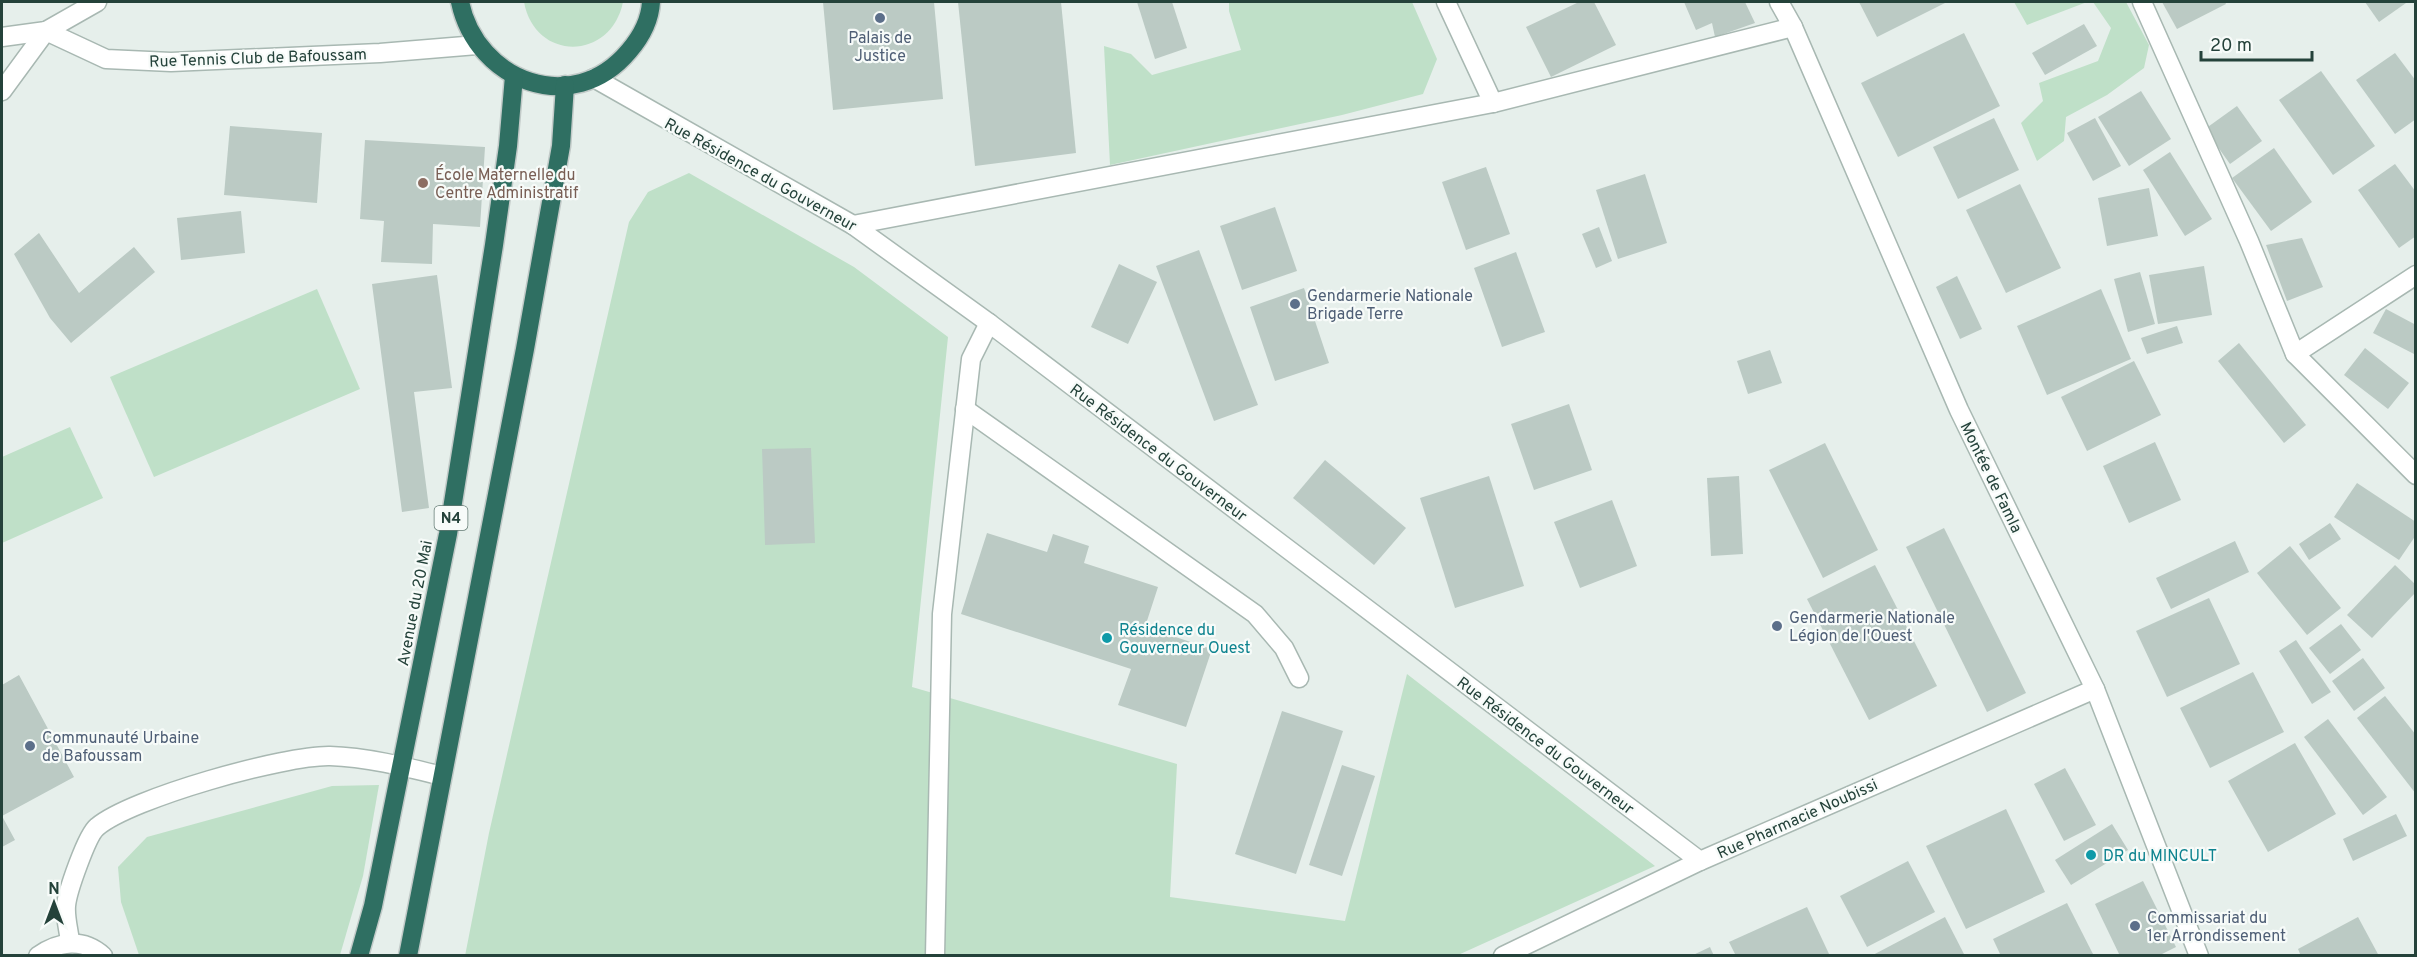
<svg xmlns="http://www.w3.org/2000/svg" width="2417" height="957" font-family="Overpass,sans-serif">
  <rect width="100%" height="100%" fill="#e6efeb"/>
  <g fill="#bfe0c8">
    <path d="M524,2H623C611,61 535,62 524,2Z"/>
    <polygon points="1229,2 1412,2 1437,59 1423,94 1342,115 1110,165 1104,46 1131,54 1152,75 1241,50 1229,11"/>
    <polygon points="2014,2 2087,2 2027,25"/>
    <polygon points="2093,2 2126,2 2149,45 2144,68 2107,95 2066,117 2064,141 2037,161 2021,123 2043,101 2039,83 2098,61 2111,28"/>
    <polygon points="689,173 854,267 948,337 912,687 1177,764 1170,897 1345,921 1407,674 1655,866 1458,955 465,956 489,833 629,222 648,192"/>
    <polygon points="317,289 360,389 154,477 110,377"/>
    <polygon points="70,427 103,498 2,543 2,457"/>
    <polygon points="379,785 363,876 340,955 139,955 121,902 118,867 147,837 332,786"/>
  </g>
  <g fill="#bbcac4">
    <polygon points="823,2 934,2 943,99 833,110"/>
    <polygon points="958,2 1061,2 1076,153 975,166"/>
    <polygon points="1137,2 1172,2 1187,48 1155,59"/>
    <polygon points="1579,2 1594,2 1616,45 1551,77 1526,27"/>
    <polygon points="1684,2 1745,2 1755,23 1715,37 1712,23 1696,30"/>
    <polygon points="1859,2 1947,2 1877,37"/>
    <polygon points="2162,2 2225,2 2226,4 2177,29"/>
    <polygon points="2365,2 2405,2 2406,3 2379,22"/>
    <polygon points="2084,24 2097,46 2045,75 2032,53"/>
    <polygon points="1964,33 2000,106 1898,157 1861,83"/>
    <polygon points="2395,53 2416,81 2416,119 2395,134 2356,80"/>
    <polygon points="2321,71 2375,146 2333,175 2279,100"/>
    <polygon points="2141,91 2171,139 2129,166 2098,117"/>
    <polygon points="2237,106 2262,141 2230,164 2205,129"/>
    <polygon points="1994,118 2019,170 1958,199 1933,147"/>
    <polygon points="2095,118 2121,166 2093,181 2067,133"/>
    <polygon points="230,126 322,133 317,203 224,195"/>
    <polygon points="365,140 485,147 480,227 433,224 432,264 381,262 384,221 360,219"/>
    <polygon points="2274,148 2312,202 2271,231 2232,178"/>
    <polygon points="2170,152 2212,219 2185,236 2143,170"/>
    <polygon points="2395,164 2416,192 2416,236 2399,248 2358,190"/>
    <polygon points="1486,167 1510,234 1466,250 1442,182"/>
    <polygon points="1645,174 1667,243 1618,259 1596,190"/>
    <polygon points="2020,184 2061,268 2006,293 1966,210"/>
    <polygon points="2149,188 2158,236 2107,246 2098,198"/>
    <polygon points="1275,207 1297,271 1242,290 1220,226"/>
    <polygon points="241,211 245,253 181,260 177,218"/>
    <polygon points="1599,227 1612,261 1596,268 1582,234"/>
    <polygon points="39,233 79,293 134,247 155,272 71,343 50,318 14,254"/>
    <polygon points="2302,238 2323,287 2287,301 2266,245"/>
    <polygon points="1199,250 1258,405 1214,421 1156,266"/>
    <polygon points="1516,252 1545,332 1502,347 1474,268"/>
    <polygon points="1119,264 1157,282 1128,344 1091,327"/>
    <polygon points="2204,266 2212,315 2158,324 2149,275"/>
    <polygon points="2140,272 2155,324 2128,332 2114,279"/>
    <polygon points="437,275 452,388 414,392 429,508 402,512 372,284"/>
    <polygon points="1957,276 1982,329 1960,339 1936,287"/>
    <polygon points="1304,288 1329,363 1275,381 1250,307"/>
    <polygon points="2101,289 2131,359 2047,395 2017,326"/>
    <polygon points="2386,309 2416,325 2416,355 2373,333"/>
    <polygon points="2177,326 2183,343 2147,354 2141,338"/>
    <polygon points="2239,343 2306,425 2284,443 2218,361"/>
    <polygon points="2365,348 2409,383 2388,409 2344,375"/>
    <polygon points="1770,350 1782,383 1748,394 1737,361"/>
    <polygon points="2134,361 2161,415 2087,451 2061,397"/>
    <polygon points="1569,404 1592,470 1534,490 1511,424"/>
    <polygon points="2155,442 2181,500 2129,523 2103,466"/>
    <polygon points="1825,443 1878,550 1823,578 1769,470"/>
    <polygon points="811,448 815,543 765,545 762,449"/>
    <polygon points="1325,460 1406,528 1374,565 1293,498"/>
    <polygon points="1489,476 1524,586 1455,608 1420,498"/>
    <polygon points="1739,476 1743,554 1711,556 1707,478"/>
    <polygon points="2357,483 2416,522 2416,535 2399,560 2334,517"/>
    <polygon points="1612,500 1637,566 1580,588 1554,522"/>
    <polygon points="2330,523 2341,539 2309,560 2299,544"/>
    <polygon points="1944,528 2026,693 1987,712 1906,547"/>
    <polygon points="987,533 1047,552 1053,534 1089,546 1084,563 1158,587 1145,627 1212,649 1186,727 1118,705 1131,669 961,614"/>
    <polygon points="2235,541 2249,572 2171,609 2156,578"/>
    <polygon points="2290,546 2341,608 2307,635 2257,573"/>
    <polygon points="1875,565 1937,686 1869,720 1807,599"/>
    <polygon points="2395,565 2416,585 2416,592 2372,638 2347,615"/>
    <polygon points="2209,598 2240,664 2167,697 2136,631"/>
    <polygon points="2341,624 2361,650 2330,674 2309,648"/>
    <polygon points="2296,640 2331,692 2312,704 2279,651"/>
    <polygon points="2363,658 2385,688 2354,711 2332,681"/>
    <polygon points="2253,672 2284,732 2210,768 2180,708"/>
    <polygon points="19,675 74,777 2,816 15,840 2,847 2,685"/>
    <polygon points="2385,696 2416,735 2416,794 2357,718"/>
    <polygon points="1282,711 1343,731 1296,874 1235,854"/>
    <polygon points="2328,719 2387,797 2363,815 2304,737"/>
    <polygon points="2295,743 2336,814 2268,852 2228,781"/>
    <polygon points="1342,765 1375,776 1342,876 1309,865"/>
    <polygon points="2065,768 2096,825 2064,841 2034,784"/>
    <polygon points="2006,809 2045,892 1966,929 1926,846"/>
    <polygon points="2396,814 2407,836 2353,861 2343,839"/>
    <polygon points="2112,824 2128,850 2071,885 2055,860"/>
    <polygon points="1908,861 1935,912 1867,947 1840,896"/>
    <polygon points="2143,881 2176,947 2158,956 2120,956 2095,904"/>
    <polygon points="2067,903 2094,956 2001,956 1993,939"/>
    <polygon points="1807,907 1830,956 1736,956 1729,942"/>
    <polygon points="1945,917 1965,956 1871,956"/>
    <polygon points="2358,917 2379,956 2301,956 2298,949"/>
    <polygon points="1710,947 1714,956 1691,956"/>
  </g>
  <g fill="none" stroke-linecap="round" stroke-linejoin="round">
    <defs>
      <g id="minor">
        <polyline points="1446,2 1493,103"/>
        <polyline points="1779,2 1793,27 1959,410 2095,689 2199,956"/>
        <polyline points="2142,2 2249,241 2295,354 2416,475"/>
        <polyline points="46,31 106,59 171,62 380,53 477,45"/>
        <polyline points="2,37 46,31 97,2"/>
        <polyline points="594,78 853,225 989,323 1700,861"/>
        <polyline points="2,91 46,31"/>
        <polyline points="853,225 1493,103 1793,27"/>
        <polyline points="2295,354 2416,275"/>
        <polyline points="965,409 1255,614 1284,648 1299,678"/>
        <path d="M70,942C69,931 65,918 66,906C67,892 87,835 97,827C131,798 285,755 330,756C367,757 406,767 442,776"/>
        <path d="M38,956C59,941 83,938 103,956"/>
        <polyline points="935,956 942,614 971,359 989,323"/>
        <polyline points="1503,956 1700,861 2095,689"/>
      </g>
      <g id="highway">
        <path d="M460,2C477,82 573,118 629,51C641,37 650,20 651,2"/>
        <polyline points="359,956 373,906 448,534 494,245 508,146 514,76"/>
        <polyline points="408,956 525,349 561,146 565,85"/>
      </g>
    </defs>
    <use href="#minor" stroke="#a8b8b2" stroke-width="21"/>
    <use href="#highway" stroke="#c2cac8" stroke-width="21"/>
    <use href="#minor" stroke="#fff" stroke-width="18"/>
    <use href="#highway" stroke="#2f6f62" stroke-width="18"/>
  </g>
  <g fill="#5c6f8a" stroke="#f7fbf9" stroke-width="2">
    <circle cx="880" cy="18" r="6"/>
    <circle cx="1295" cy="304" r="6"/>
    <circle cx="1777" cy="626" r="6"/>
    <circle cx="30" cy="746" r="6"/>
    <circle cx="2135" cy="926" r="6"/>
  </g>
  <circle fill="#8d6e63" stroke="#f7fbf9" stroke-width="2" cx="423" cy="183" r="6"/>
  <g fill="#0f9aa8" stroke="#f7fbf9" stroke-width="2">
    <circle cx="1107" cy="638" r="6"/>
    <circle cx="2091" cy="855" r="6"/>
  </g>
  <g text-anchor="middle" stroke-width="4.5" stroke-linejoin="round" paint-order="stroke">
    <rect fill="#f7fbf9" stroke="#637a73" stroke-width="1.5" x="434.5" y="506" width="33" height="24" rx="4.5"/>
    <g font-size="15" font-weight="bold" fill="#24423a">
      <text x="451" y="523">N4</text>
    </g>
    <g font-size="16" fill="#4e5e75" stroke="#f7fbf9" text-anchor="start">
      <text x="880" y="43" text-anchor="middle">Palais de<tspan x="880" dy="18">Justice</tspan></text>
      <text x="1307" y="301">Gendarmerie Nationale<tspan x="1307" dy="18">Brigade Terre</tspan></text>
      <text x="1789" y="623">Gendarmerie Nationale<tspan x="1789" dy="18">Légion de l'Ouest</tspan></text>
      <text x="42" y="743">Communauté Urbaine<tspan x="42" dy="18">de Bafoussam</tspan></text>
      <text x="2147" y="923">Commissariat du<tspan x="2147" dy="18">1er Arrondissement</tspan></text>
    </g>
    <g font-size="16" fill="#24423a" stroke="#f7fbf9">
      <text transform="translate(258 57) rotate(-2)" y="6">Rue Tennis Club de Bafoussam</text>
      <text transform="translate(761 174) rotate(29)" y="6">Rue Résidence du Gouverneur</text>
      <text transform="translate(1159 452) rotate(37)" y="6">Rue Résidence du Gouverneur</text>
      <text transform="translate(1992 477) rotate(64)" y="6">Montée de Famla</text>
      <text transform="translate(414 603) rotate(-79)" y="6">Avenue du 20 Mai</text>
      <text transform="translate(1546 745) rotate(37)" y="6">Rue Résidence du Gouverneur</text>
      <text transform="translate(1797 818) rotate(-24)" y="6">Rue Pharmacie Noubissi</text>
    </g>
    <g font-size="16" fill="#785e54" stroke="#f7fbf9" text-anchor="start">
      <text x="435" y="180">École Maternelle du<tspan x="435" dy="18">Centre Administratif</tspan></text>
    </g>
    <g font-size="16" fill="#0d838f" stroke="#f7fbf9" text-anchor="start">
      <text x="1119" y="635">Résidence du<tspan x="1119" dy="18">Gouverneur Ouest</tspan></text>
      <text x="2103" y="861">DR du MINCULT</text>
    </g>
  </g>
  <rect width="2417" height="957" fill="none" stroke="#24423a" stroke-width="6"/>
  <g transform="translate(54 903)" stroke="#f7fbf9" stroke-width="4.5" paint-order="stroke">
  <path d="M0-4.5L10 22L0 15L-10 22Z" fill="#24423a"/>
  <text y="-9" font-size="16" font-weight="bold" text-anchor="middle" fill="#24423a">N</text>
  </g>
  <path d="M2201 51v9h111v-9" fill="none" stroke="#24423a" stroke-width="3"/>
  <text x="2210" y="51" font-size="18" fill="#24423a" stroke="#f7fbf9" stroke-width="4.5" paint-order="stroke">20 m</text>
</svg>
